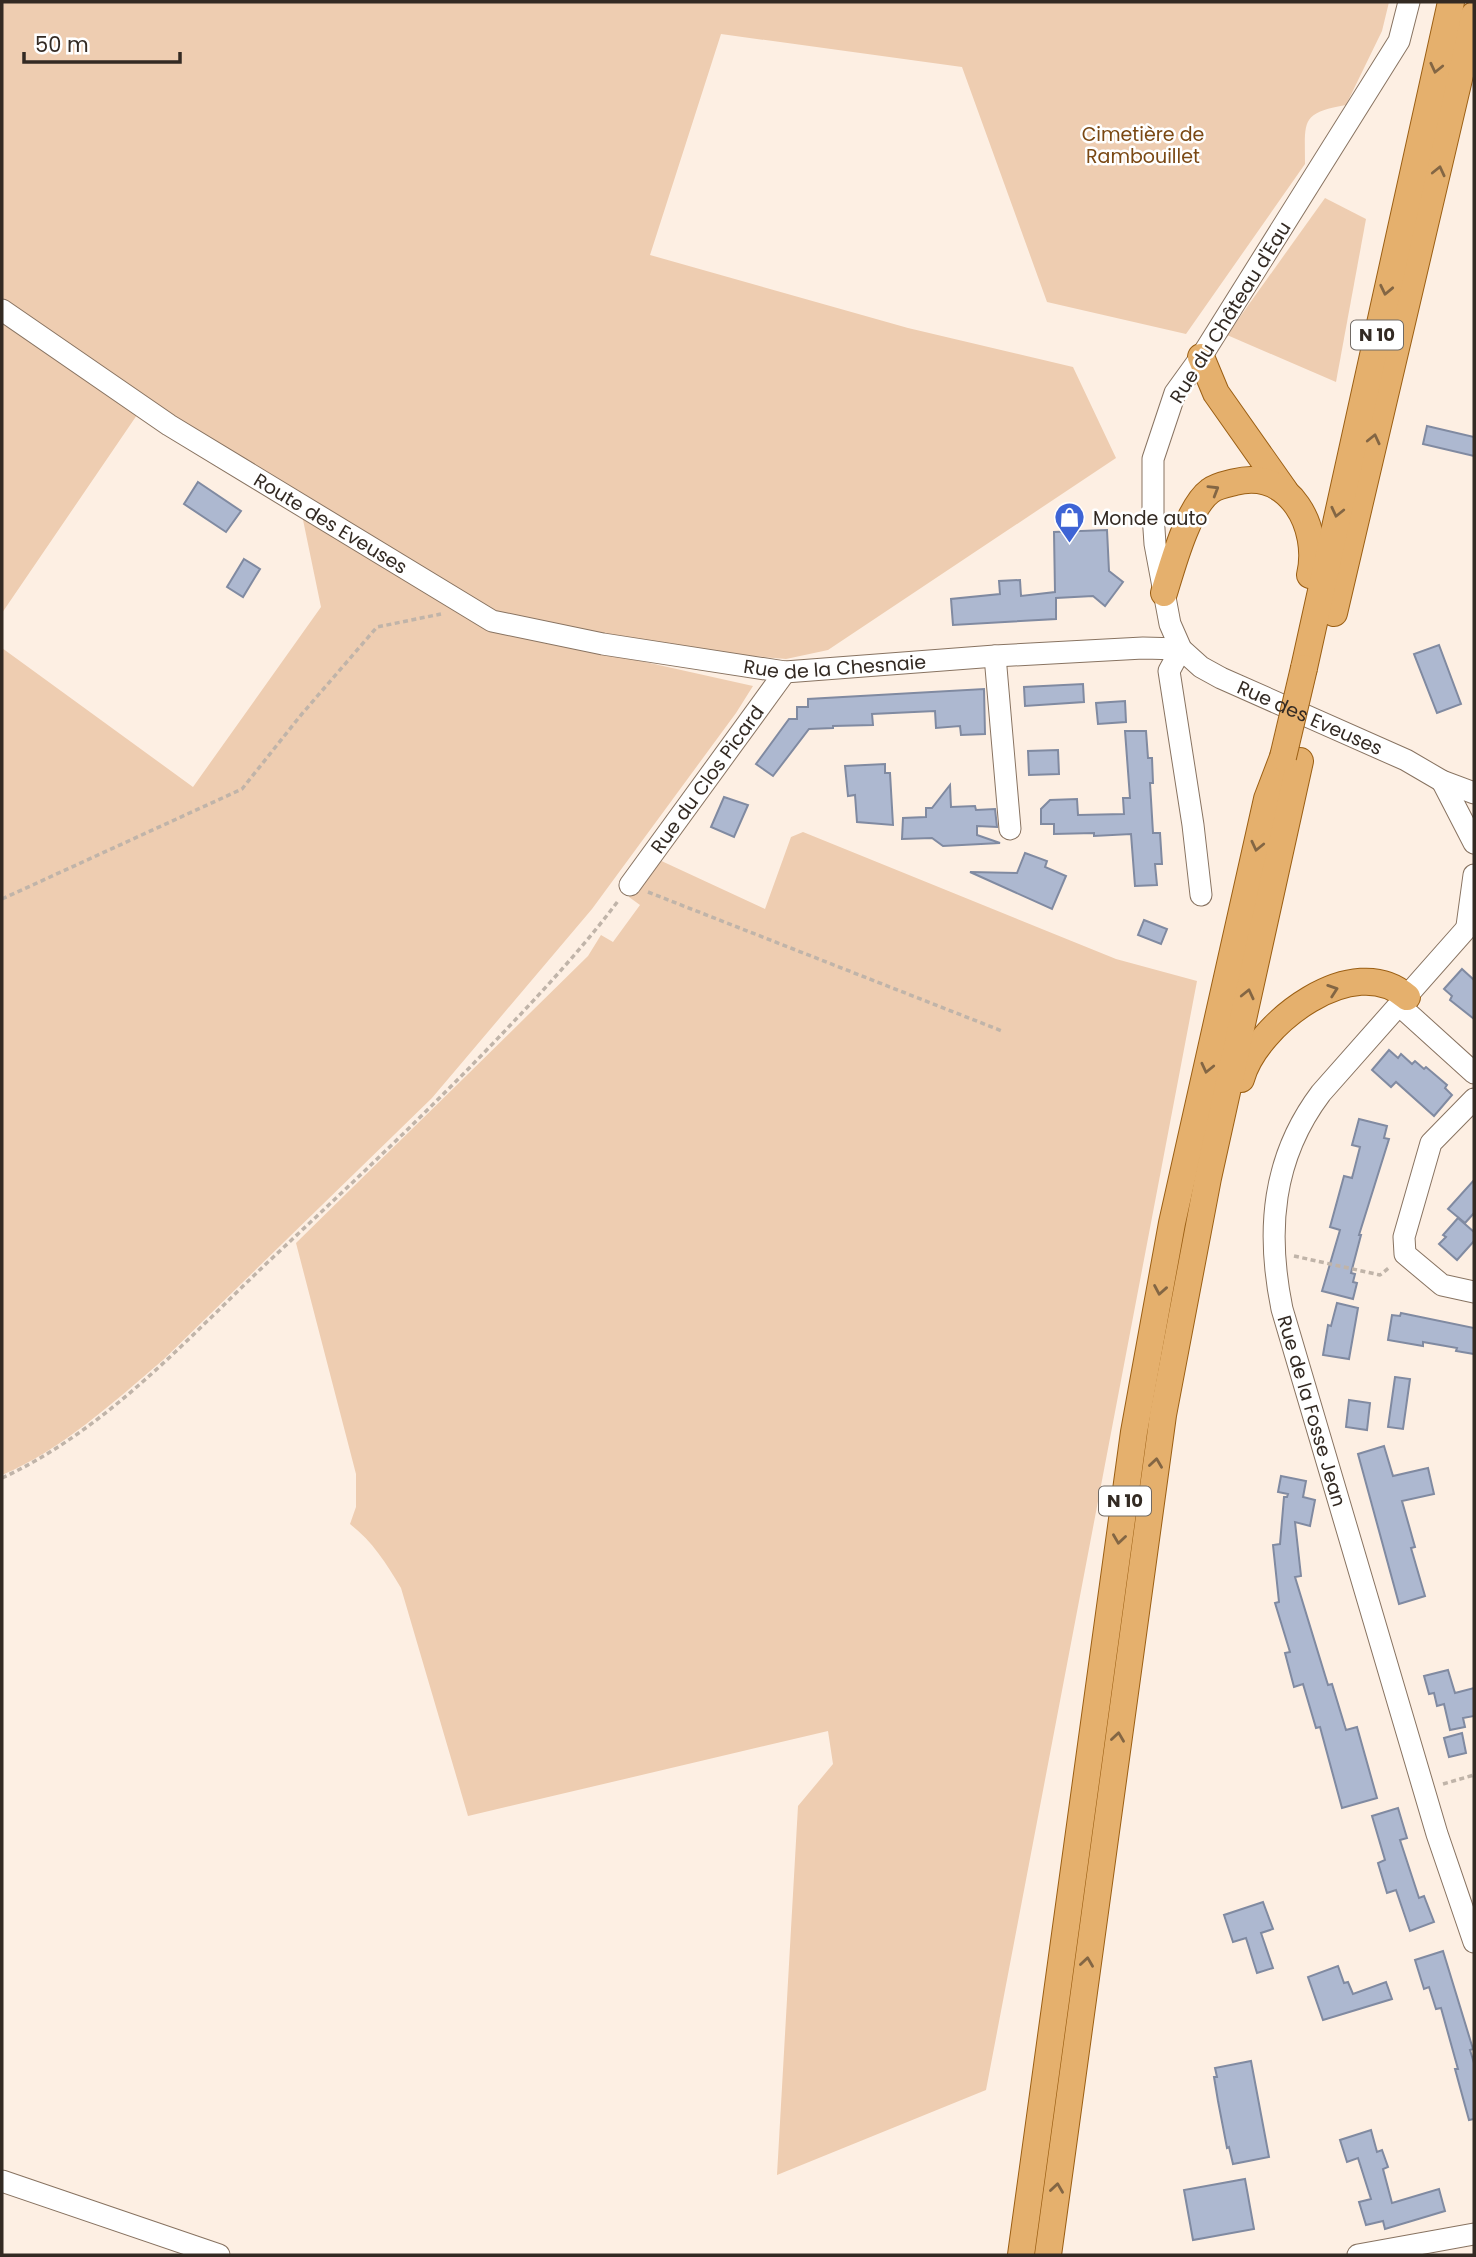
<svg xmlns="http://www.w3.org/2000/svg" width="1476" height="2257" font-family="Poppins,sans-serif">
  <rect width="100%" height="100%" fill="#fdefe3"/>
  <g fill="#eecdb1">
    <path d="M2,2H1389L1382,31L1346,105C1300,113 1305,121 1305,164L1186,334L1047,302L962,67L721,34L650,255L908,328L1073,367L1116,458L828,650L786,659L669,649L488,627L753,686L736,713L592,909L432,1098L163,1360C115,1401 60,1451 2,1475V648L193,787L321,607L302,515L139,412L2,613Z"/>
    <polygon points="1325,198 1366,219 1336,382 1227,335"/>
    <path d="M803,832L1116,959L1197,981L986,2090L777,2175L798,1806L833,1764L828,1731L468,1816L401,1588C386,1563 373,1542 350,1524L356,1507V1474L296,1243L588,956L601,935L613,942L640,905L629,897L655,858L765,909L791,837Z"/>
  </g>
  <g fill="#adb8d0" stroke="#808aa1" stroke-width="2">
    <polygon points="1427,426 1474,437 1474,456 1423,444"/>
    <polygon points="198,482 241,511 226,532 184,504"/>
    <polygon points="1107,530 1109,571 1123,582 1105,606 1093,596 1056,598 1056,619 953,625 951,599 1000,594 999,581 1020,580 1021,596 1055,592 1054,532"/>
    <polygon points="244,559 260,569 243,597 227,587"/>
    <polygon points="1439,645 1461,704 1437,713 1414,654"/>
    <polygon points="1083,684 1084,702 1025,706 1024,687"/>
    <polygon points="984,689 985,734 961,735 960,726 936,728 935,711 872,714 873,725 833,726 833,728 809,729 773,776 756,764 789,719 797,719 797,707 808,707 808,699"/>
    <polygon points="1125,701 1126,722 1098,724 1096,703"/>
    <polygon points="1125,731 1146,731 1148,758 1152,758 1153,783 1150,783 1153,833 1160,833 1162,864 1155,864 1157,885 1135,886 1131,834 1094,836 1094,833 1054,834 1054,824 1041,824 1041,809 1050,800 1077,799 1078,815 1124,814 1123,798 1130,798"/>
    <polygon points="1058,750 1059,774 1029,775 1028,751"/>
    <polygon points="885,764 885,773 890,773 893,825 857,822 855,795 848,796 845,766"/>
    <polygon points="950,785 951,807 975,806 976,810 995,809 997,827 977,826 977,835 1000,843 943,846 932,838 902,839 903,818 926,817 926,808 932,808"/>
    <polygon points="724,797 748,805 734,837 711,827"/>
    <polygon points="1025,853 1047,861 1045,867 1066,876 1052,909 970,872 1017,873"/>
    <polygon points="1144,920 1167,929 1161,944 1138,935"/>
    <polygon points="1462,969 1474,980 1474,1019 1450,1000 1452,996 1444,989"/>
    <polygon points="1389,1050 1398,1058 1401,1054 1412,1064 1415,1061 1424,1069 1426,1067 1447,1085 1445,1088 1452,1095 1434,1116 1396,1082 1391,1087 1372,1070"/>
    <polygon points="1359,1119 1387,1126 1384,1138 1389,1139 1359,1235 1361,1235 1351,1273 1355,1274 1353,1282 1357,1283 1353,1299 1322,1291 1340,1230 1330,1227 1344,1176 1352,1178 1360,1147 1352,1145"/>
    <polygon points="1474,1180 1474,1213 1465,1223 1448,1209"/>
    <polygon points="1458,1218 1474,1232 1474,1241 1457,1260 1439,1244 1446,1237 1443,1235"/>
    <polygon points="1337,1303 1358,1308 1349,1359 1323,1355 1328,1325 1331,1326"/>
    <polygon points="1401,1313 1474,1328 1474,1354 1456,1351 1457,1348 1423,1342 1423,1346 1388,1340 1392,1315 1400,1316"/>
    <polygon points="1395,1377 1410,1379 1403,1429 1388,1427"/>
    <polygon points="1349,1400 1370,1403 1367,1430 1346,1427"/>
    <polygon points="1384,1446 1393,1476 1428,1468 1434,1494 1402,1501 1415,1547 1411,1548 1425,1596 1399,1604 1358,1454"/>
    <polygon points="1281,1476 1306,1481 1303,1497 1315,1500 1310,1526 1295,1522 1301,1576 1295,1577 1328,1685 1332,1684 1346,1730 1357,1727 1377,1798 1342,1808 1320,1727 1316,1728 1303,1684 1294,1687 1285,1653 1290,1652 1275,1603 1279,1602 1273,1545 1280,1544 1284,1497 1287,1497 1288,1494 1278,1492"/>
    <polygon points="1448,1670 1455,1693 1474,1688 1474,1716 1463,1718 1465,1727 1450,1730 1444,1704 1437,1706 1434,1693 1429,1694 1424,1676"/>
    <polygon points="1462,1733 1466,1753 1449,1757 1444,1738"/>
    <polygon points="1398,1808 1407,1838 1400,1840 1419,1898 1424,1896 1434,1922 1410,1931 1396,1890 1387,1893 1378,1863 1385,1860 1372,1816"/>
    <polygon points="1263,1902 1273,1929 1261,1933 1273,1968 1257,1973 1246,1938 1233,1942 1224,1915"/>
    <polygon points="1443,1951 1473,2049 1470,2050 1474,2063 1474,2119 1469,2120 1455,2069 1458,2069 1441,2008 1436,2009 1429,1987 1424,1989 1415,1960"/>
    <polygon points="1338,1966 1344,1983 1348,1982 1353,1994 1386,1982 1392,1999 1323,2020 1308,1977"/>
    <polygon points="1251,2061 1269,2157 1233,2164 1229,2147 1227,2148 1218,2101 1214,2077 1217,2077 1215,2068"/>
    <polygon points="1371,2130 1377,2152 1382,2150 1388,2167 1383,2169 1392,2203 1439,2189 1445,2211 1385,2229 1383,2221 1366,2225 1359,2202 1371,2199 1358,2158 1347,2162 1340,2140"/>
    <polygon points="1245,2179 1254,2229 1193,2240 1184,2190"/>
  </g>
  <g fill="none" stroke-linecap="round" stroke-linejoin="round">
    <defs>
      <g id="minor">
        <path id="s1" d="M1409,2L1399,41L1201,357L1175,393L1153,459V514L1155,544L1170,624L1181,649L1201,667L1221,678L1406,760L1442,781L1474,793"/>
        <path id="s2" d="M2,310L169,425L492,621L603,644L785,672L995,656L1143,648L1181,649"/>
        <polyline points="1181,649 1169,671 1193,825 1201,895"/>
        <polyline points="995,656 1010,829"/>
        <polyline points="1442,781 1474,843"/>
        <path id="s3" d="M630,885L785,672"/>
        <path id="s4" d="M1474,920L1321,1093C1272,1158 1266,1231 1282,1309L1437,1834L1474,1942"/>
        <polyline points="1467,926 1474,875"/>
        <polyline points="1400,1006 1474,1073"/>
        <polyline points="1474,1099 1431,1143 1404,1237 1405,1254 1442,1285 1474,1292"/>
        <polyline points="2,2181 219,2255"/>
        <polyline points="1358,2255 1474,2234"/>
      </g>
      <g id="major">
        <polyline points="1201,357 1216,393 1285,491"/>
        <path d="M1164,593C1172,567 1188,507 1210,491C1216,486 1227,484 1235,482C1290,468 1321,528 1310,575"/>
        <path d="M1334,613C1380,414 1429,215 1474,15"/>
        <polyline points="1304,668 1451,2"/>
        <path d="M1241,1079C1256,1024 1354,949 1407,997"/>
        <polyline points="1021,2255 1134,1432 1172,1223 1267,799 1283,757"/>
        <polyline points="1048,2255 1163,1415 1208,1178 1300,761"/>
      </g>
    </defs>
    <use href="#minor" stroke="#887361" stroke-width="23"/>
    <use href="#major" stroke="#9b5f14" stroke-width="28"/>
    <g stroke="#c0b4a9" stroke-width="3.5" stroke-dasharray="5 3.5" stroke-linecap="butt">
      <polyline points="648,892 1002,1031"/>
      <polyline points="2,899 242,789 301,715 377,627 441,614"/>
      <polyline points="1294,1256 1380,1275 1390,1267"/>
      <path d="M2,1478C106,1430 186,1340 268,1262C347,1188 425,1115 500,1036C541,993 582,949 618,901"/>
      <polyline points="1443,1784 1474,1775"/>
    </g>
    <use href="#minor" stroke="#fff" stroke-width="21"/>
    <use href="#major" stroke="#e5b06d" stroke-width="26"/>
    <defs>
      <polyline id="major-bridge" points="1283,757 1304,668"/>
    </defs>
    <use href="#major-bridge" stroke="#9b5f14" stroke-width="28" stroke-linecap="butt"/>
    <use href="#major-bridge" stroke="#e5b06d" stroke-width="26"/>
  </g>
  <defs><path id="oneway-chevron" d="M-2-3.5L2.5 0L-2 3.5" fill="none" stroke-width="1.6" stroke-linecap="round" stroke-linejoin="round" transform="scale(1.75)"/></defs>
  <g stroke="#836644">
    <use href="#oneway-chevron" transform="translate(1436 68) rotate(103)"/>
    <use href="#oneway-chevron" transform="translate(1439 171) rotate(-77)"/>
    <use href="#oneway-chevron" transform="translate(1386 290) rotate(102)"/>
    <use href="#oneway-chevron" transform="translate(1374 439) rotate(-77)"/>
    <use href="#oneway-chevron" transform="translate(1214 490) rotate(-31)"/>
    <use href="#oneway-chevron" transform="translate(1337 512) rotate(103)"/>
    <use href="#oneway-chevron" transform="translate(1257 846) rotate(103)"/>
    <use href="#oneway-chevron" transform="translate(1333 990) rotate(-19)"/>
    <use href="#oneway-chevron" transform="translate(1248 994) rotate(-77)"/>
    <use href="#oneway-chevron" transform="translate(1207 1068) rotate(103)"/>
    <use href="#oneway-chevron" transform="translate(1160 1290) rotate(100)"/>
    <use href="#oneway-chevron" transform="translate(1156 1463) rotate(-82)"/>
    <use href="#oneway-chevron" transform="translate(1119 1539) rotate(98)"/>
    <use href="#oneway-chevron" transform="translate(1118 1737) rotate(-82)"/>
    <use href="#oneway-chevron" transform="translate(1087 1962) rotate(-82)"/>
    <use href="#oneway-chevron" transform="translate(1057 2188) rotate(-82)"/>
  </g>
  <defs>
    <symbol id="shop-pin" viewBox="-11 -11 22 30"><path d="M0 17L-7.5 6A9.5 9.5 0 1 1 7.5 6Z" fill="#3e64d5" stroke="#fff"/><path d="M-5-2.5h2.3a2.7 3.5 0 0 1 5.4 0H5L5.5 6h-11ZM-1.5-2.5h3a1.5 2.3 0 0 0-3 0Z" fill="#fff"/></symbol>
  </defs>
  <g fill-rule="evenodd">
    <use href="#shop-pin" x="1052" y="500" width="35" height="47"/>
  </g>
  <g text-anchor="middle" stroke-width="5" stroke-linejoin="round" paint-order="stroke">
    <g fill="#fff" stroke="#706a65" stroke-width="2">
      <rect x="1351" y="320.5" width="52" height="29" rx="5"/>
      <rect x="1099" y="1486.5" width="52" height="29" rx="5"/>
    </g>
    <g font-size="18" font-weight="bold" fill="#332a23">
      <text x="1377" y="341">N 10</text>
      <text x="1125" y="1507">N 10</text>
    </g>
    <g font-size="19" fill="#7a4813" stroke="#fff">
      <text x="1143" y="141">Cimetière de<tspan x="1143" dy="22">Rambouillet</tspan></text>
    </g>
    <g font-size="19" fill="#332a23" stroke="#fff">
      <text transform="translate(1230 312) rotate(-58)" y="7">Rue du Château d'Eau</text>
      <text dy="7" stroke="none"><textPath href="#s2" startOffset="392">Route des Eveuses</textPath></text>
      <text dy="7" stroke="none"><textPath href="#s2" startOffset="928">Rue de la Chesnaie</textPath></text>
      <text dy="7" stroke="none"><textPath href="#s1" startOffset="868">Rue des Eveuses</textPath></text>
      <text dy="7" stroke="none"><textPath href="#s3" startOffset="131">Rue du Clos Picard</textPath></text>
      <text dy="7" stroke="none"><textPath href="#s4" startOffset="564">Rue de la Fosse Jean</textPath></text>
    </g>
    <g font-size="19" fill="#332a23" stroke="#fff" text-anchor="start">
      <text x="1093" y="525">Monde auto</text>
    </g>
  </g>
  <rect width="1476" height="2257" fill="none" stroke="#332a23" stroke-width="7"/>
  <path d="M24 52v10h156v-10" fill="none" stroke="#332a23" stroke-width="3.5"/>
  <text x="35" y="52" font-size="21" fill="#332a23" stroke="#ffffff" stroke-width="5" paint-order="stroke">50 m</text>
</svg>
